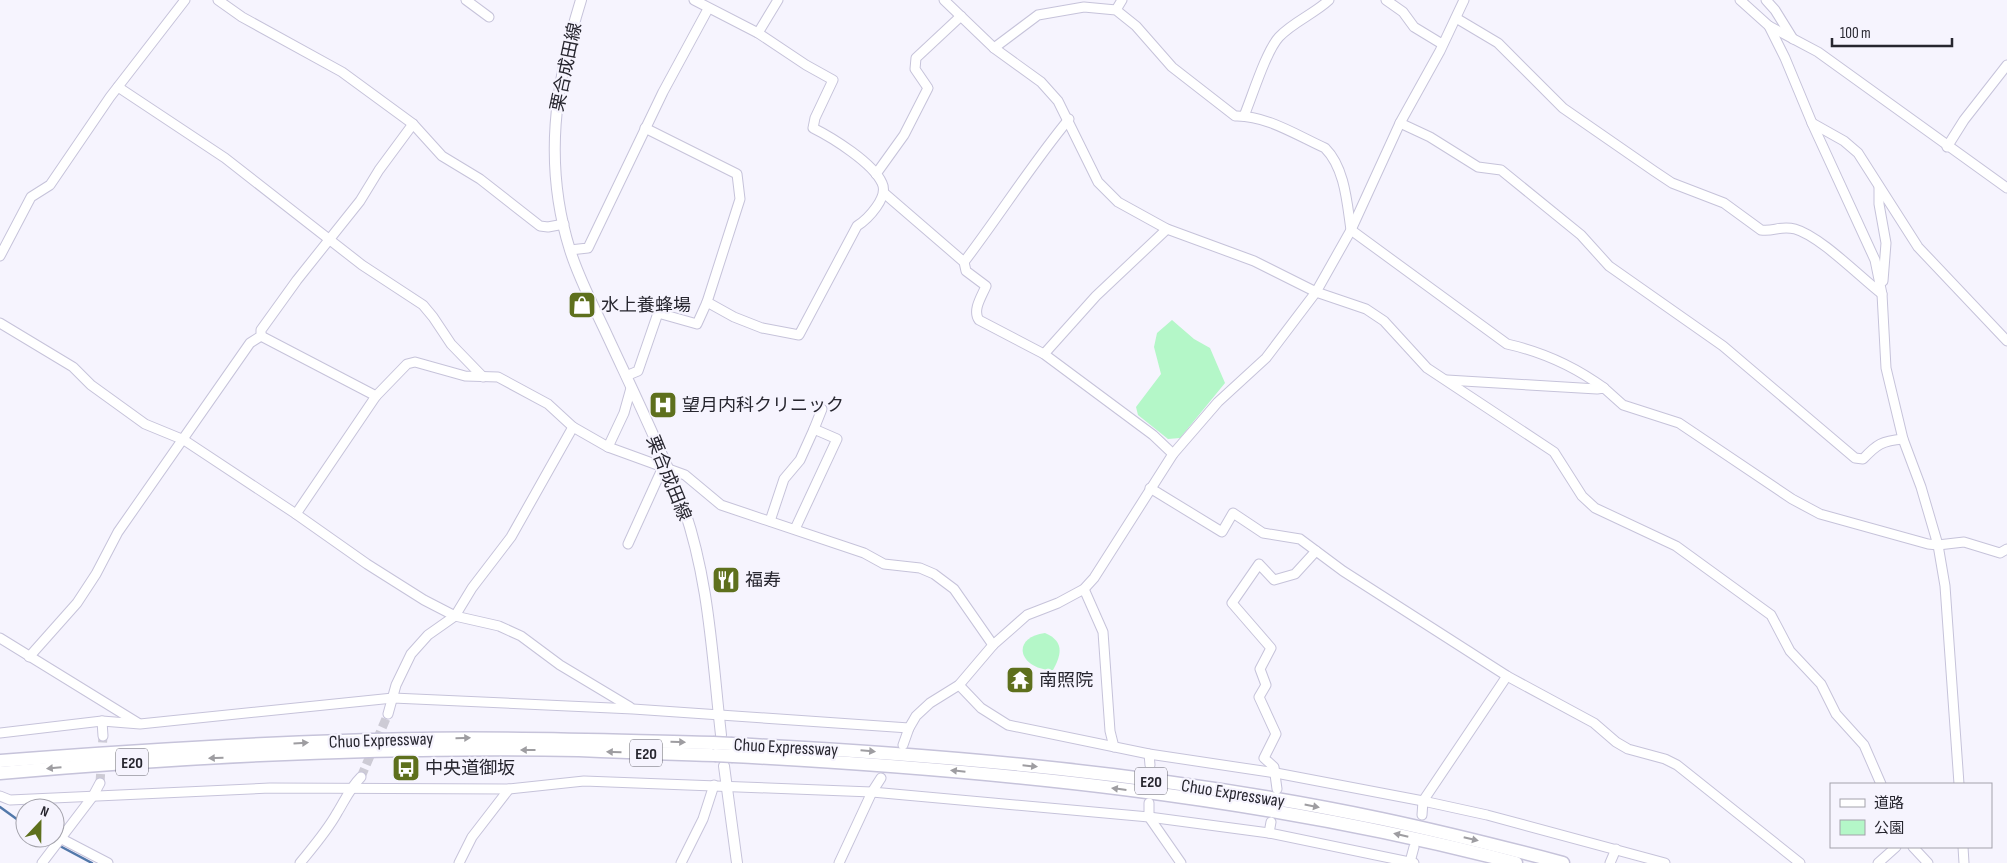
<svg xmlns="http://www.w3.org/2000/svg" width="2007" height="863" font-family="'Sofia Sans Condensed','Noto Sans JP',sans-serif">
  <rect width="100%" height="100%" fill="#f6f4fe"/>
  <g fill="#b4f7c8">
    <polygon points="1172,320 1194,339 1210,348 1225,383 1180,438 1168,439 1138,415 1136,407 1161,374 1154,347 1157,333"/>
    <path d="M1045,633C1064,641 1062,654 1053,670C1020,670 1009,638 1045,633Z"/>
  </g>
  <g fill="none" stroke-linecap="round" stroke-linejoin="round">
    <g stroke="#5278aa" stroke-width="2.5">
      <polyline points="0,807 25,825"/>
      <polyline points="45,838 54,843"/>
      <polyline points="58,845 92,863"/>
    </g>
    <g stroke="#cdcbd5" stroke-width="9" stroke-dasharray="9 4.5" stroke-linecap="butt">
      <polyline points="361,777 388,714"/>
      <polyline points="100,783 103,736"/>
    </g>
    <defs>
      <g id="minor">
        <polyline points="218,0 242,17 342,72 413,124 442,156 480,179 540,226 548,227 564,224"/>
        <polyline points="466,0 489,17"/>
        <polyline points="944,0 994,48 1041,82 1058,101 1098,182 1118,202 1167,229 1254,261 1316,292 1366,309 1384,321 1427,368 1554,452 1582,496 1595,508 1676,546 1771,615 1790,651 1821,684 1836,714 1864,745 1881,784"/>
        <polyline points="1386,0 1403,12 1414,27 1442,44"/>
        <polyline points="1740,0 1769,26 1785,58 1812,123 1875,260 1882,294 1886,368 1903,439 1921,487 1938,545 1945,586 1959,784"/>
        <polyline points="1766,0 1775,10 1793,39"/>
        <polyline points="1116,10 1122,0"/>
        <path d="M1456,18L1498,43L1563,108L1654,171L1672,183L1724,203L1761,230C1774,232 1780,225 1795,229C1820,236 1860,277 1882,294"/>
        <polyline points="1769,26 1818,52 2007,188"/>
        <polyline points="758,33 778,0"/>
        <path d="M994,48L1038,15L1084,7L1116,10L1136,26L1172,67L1235,116C1266,115 1298,136 1325,148C1345,168 1347,203 1351,230L1507,344C1543,352 1574,366 1604,388"/>
        <polyline points="118,87 225,158 362,265 423,305 433,317 451,344 483,377"/>
        <path d="M1244,116C1252,97 1266,51 1279,37C1293,22 1314,14 1329,0"/>
        <path d="M1400,123L1430,137L1478,167L1501,170L1581,235L1609,266L1723,346L1855,458L1863,459C1877,444 1882,441 1903,439"/>
        <polyline points="1812,123 1844,141 1858,153 1918,247 2007,341"/>
        <path d="M645,128L737,174L740,199L707,302L734,317L762,328L799,335L857,226C868,219 889,197 882,183C873,163 833,138 813,128L815,118L833,80L806,65L758,33L694,0"/>
        <polyline points="1947,147 1964,120 2007,65"/>
        <polyline points="876,174 904,135 928,88 915,69 916,58 961,16"/>
        <polyline points="1879,188 1879,204 1886,243 1883,281"/>
        <path d="M884,193L964,262L966,271L986,286C982,296 972,310 979,320L1044,354L1153,435L1173,454"/>
        <polyline points="570,250 588,248 663,92 708,9"/>
        <polyline points="0,256 31,197 50,185 110,97 185,0"/>
        <path d="M964,262C1000,215 1031,165 1069,119"/>
        <polyline points="0,323 73,367 91,385 145,424 184,440 296,514 367,564 424,600 455,616 499,626 521,636 560,665 630,707"/>
        <polyline points="261,336 376,396 407,364 415,362 465,376 498,377 548,404 573,427 608,447 624,413 631,388"/>
        <polyline points="1044,354 1096,296 1167,229"/>
        <polyline points="626,376 638,371 658,313 697,324 707,302"/>
        <polyline points="1447,380 1597,389 1604,388 1623,405 1679,423 1792,499 1820,514 1928,544 1938,545 1964,542 2000,553 2007,549"/>
        <polyline points="814,429 822,409"/>
        <polyline points="608,447 685,475 721,505 864,553 884,564 920,568 934,574 954,589 993,645"/>
        <polyline points="1150,488 1222,532 1233,513 1263,533 1300,539 1343,571 1507,676 1594,723 1616,742 1628,749 1665,759 1677,765 1800,863"/>
        <polyline points="296,514 376,396"/>
        <polyline points="770,521 784,479 800,460 814,429 837,439 795,529"/>
        <polyline points="628,544 663,467"/>
        <polyline points="1084,589 1103,632 1110,731 1114,747"/>
        <polyline points="0,638 138,723"/>
        <polyline points="29,657 77,603 96,574 118,532 250,343 261,336 261,330 297,280 360,201 379,170 413,124"/>
        <polyline points="959,685 981,708 1008,725 1149,754 1276,773 1423,801 1487,815 1665,863"/>
        <polyline points="388,714 396,685 411,654 428,635 455,616 472,588 511,537 573,427"/>
        <polyline points="102,721 103,736"/>
        <polyline points="0,733 102,721 140,724 393,698 633,709 909,728"/>
        <polyline points="903,745 909,728 916,716 930,703 959,685 993,645 1027,615 1058,603 1084,589 1094,578 1173,454 1218,402 1266,358 1316,292 1351,230 1400,123 1440,51 1464,0"/>
        <polyline points="1149,754 1150,765"/>
        <polyline points="1277,789 1274,767 1264,758 1276,734 1259,697 1266,685 1260,669 1271,648 1232,603 1259,564 1274,580 1295,574 1316,551"/>
        <polyline points="0,796 10,800 270,788 509,789 584,781 872,792 1149,817 1269,833 1414,863"/>
        <polyline points="1149,803 1149,817 1181,863"/>
        <polyline points="1422,815 1423,801 1507,676"/>
        <polyline points="1269,833 1271,822"/>
        <polyline points="60,838 108,863"/>
        <polyline points="1913,847 1928,863"/>
        <polyline points="1963,847 1964,863"/>
        <polyline points="1410,862 1414,847"/>
        <polyline points="42,863 93,796 100,783"/>
        <path d="M300,863C313,847 327,831 337,813C345,800 350,788 361,777"/>
        <polyline points="459,863 472,837 509,789"/>
        <polyline points="681,863 703,819 714,785"/>
        <polyline points="839,863 872,792 881,778"/>
        <polyline points="1610,863 1616,849"/>
        <polyline points="1878,863 1896,847"/>
      </g>
      <g id="major">
        <path d="M581,0C555,84 543,164 570,250C579,279 594,307 607,335C632,389 659,444 681,500C709,576 712,655 721,735"/>
        <polyline points="724,766 737,863"/>
      </g>
      <g id="highway">
        <path d="M732,744C950,755 1168,774 1382,819C1443,832 1503,847 1563,863"/>
        <path d="M733,756C997,770 1260,796 1516,863"/>
        <path d="M0,761C141,750 281,741 422,739C519,737 616,741 713,743"/>
        <path d="M0,773C191,756 387,746 579,750C624,752 669,754 715,755"/>
      </g>
    </defs>
    <use href="#minor" stroke="#c6c3da" stroke-width="11"/>
    <use href="#major" stroke="#c6c3da" stroke-width="12"/>
    <use href="#highway" stroke="#c6c3da" stroke-width="15"/>
    <use href="#minor" stroke="#fff" stroke-width="9"/>
    <use href="#major" stroke="#fff" stroke-width="10"/>
    <use href="#highway" stroke="#fff" stroke-width="12"/>
    <defs>
      <g id="highway-bridge">
        <polyline points="713,743 732,744"/>
        <polyline points="715,755 733,756"/>
      </g>
    </defs>
    <use href="#highway-bridge" stroke="#c6c3da" stroke-width="15" stroke-linecap="butt"/>
    <use href="#highway-bridge" stroke="#fff" stroke-width="12"/>
  </g>
  <defs><path id="oneway-solid" d="M-6-.8H1V-3.2L6.5 0L1 3.2V.8H-6Z" transform="scale(1.25)"/></defs>
  <g fill="#9e9da1">
    <use href="#oneway-solid" transform="translate(463 738) rotate(-1)"/>
    <use href="#oneway-solid" transform="translate(678 742) rotate(1)"/>
    <use href="#oneway-solid" transform="translate(301 743) rotate(-3)"/>
    <use href="#oneway-solid" transform="translate(528 750) rotate(-180)"/>
    <use href="#oneway-solid" transform="translate(868 751) rotate(5)"/>
    <use href="#oneway-solid" transform="translate(614 752) rotate(-178)"/>
    <use href="#oneway-solid" transform="translate(216 758) rotate(178)"/>
    <use href="#oneway-solid" transform="translate(1030 766) rotate(6)"/>
    <use href="#oneway-solid" transform="translate(54 768) rotate(175)"/>
    <use href="#oneway-solid" transform="translate(958 771) rotate(-174)"/>
    <use href="#oneway-solid" transform="translate(1119 789) rotate(-173)"/>
    <use href="#oneway-solid" transform="translate(1312 806) rotate(11)"/>
    <use href="#oneway-solid" transform="translate(1401 835) rotate(-167)"/>
    <use href="#oneway-solid" transform="translate(1471 839) rotate(13)"/>
  </g>
  <defs>
    <symbol id="shop-square" viewBox="-11 -11 22 22"><rect x="-9" y="-9" width="18" height="18" rx="4" fill="#5e701d" stroke="#f6f4fe"/><path d="M-5-2.5h2.3a2.7 3.5 0 0 1 5.4 0H5L5.5 6h-11ZM-1.5-2.5h3a1.5 2.3 0 0 0-3 0Z" fill="#fff"/></symbol>
    <symbol id="hospital-square" viewBox="-11 -11 22 22"><rect x="-9" y="-9" width="18" height="18" rx="4" fill="#5e701d" stroke="#f6f4fe"/><path d="M-5-5h3v3.5h4V-5h3V5h-3V1.5h-4V5h-3Z" fill="#fff"/></symbol>
    <symbol id="restaurant-square" viewBox="-11 -11 22 22"><rect x="-9" y="-9" width="18" height="18" rx="4" fill="#5e701d" stroke="#f6f4fe"/><path d="M-5-6h1v4h1v-4h1v4h1v-4h1v5L-1.5 .5V6h-2V.5L-5-1ZM5-6V6H3V1.5H1.5Q1.5-4 5-6Z" fill="#fff"/></symbol>
    <symbol id="temple-square" viewBox="-11 -11 22 22"><rect x="-9" y="-9" width="18" height="18" rx="4" fill="#5e701d" stroke="#f6f4fe"/><path d="M0-6L5-2H3V0L6.5 2.5H4V6H1.5V3h-3V6H-4V2.5H-6.5L-3 0V-2H-5Z" fill="#fff"/></symbol>
    <symbol id="bus-square" viewBox="-11 -11 22 22"><rect x="-9" y="-9" width="18" height="18" rx="4" fill="#5e701d" stroke="#f6f4fe"/><path d="M-5-6H5V4H4V6H2V4H-2V6H-4V4H-5ZM-3.5-4V0h7V-4ZM-3.5 1.2v1.5H-2V1.2ZM2 1.2v1.5H3.5V1.2Z" fill="#fff"/></symbol>
  </defs>
  <g fill-rule="evenodd">
    <use href="#shop-square" x="566" y="289" width="32" height="32"/>
    <use href="#hospital-square" x="647" y="389" width="32" height="32"/>
    <use href="#restaurant-square" x="710" y="564" width="32" height="32"/>
    <use href="#temple-square" x="1004" y="664" width="32" height="32"/>
    <use href="#bus-square" x="390" y="752" width="32" height="32"/>
  </g>
  <g text-anchor="middle" stroke-width="4.5" stroke-linejoin="round" paint-order="stroke">
    <g fill="#f6f4fe" stroke="#65646d" stroke-width="1">
      <rect x="630" y="739.5" width="32" height="27" rx="4"/>
      <rect x="116" y="748.5" width="32" height="27" rx="4"/>
      <rect x="1135" y="767.5" width="32" height="27" rx="4"/>
    </g>
    <g font-size="16" font-weight="bold" fill="#27262f">
      <text x="646" y="759">E20</text>
      <text x="132" y="768">E20</text>
      <text x="1151" y="787">E20</text>
    </g>
    <g font-size="18" fill="#27262f" stroke="#f6f4fe">
      <text transform="translate(566 67) rotate(-78)" y="6">栗合成田線</text>
      <text transform="translate(669 478) rotate(68)" y="6">栗合成田線</text>
      <text transform="translate(381 740) rotate(-2)" y="6">Chuo Expressway</text>
      <text transform="translate(786 747) rotate(3)" y="6">Chuo Expressway</text>
      <text transform="translate(1233 793) rotate(9)" y="6">Chuo Expressway</text>
    </g>
    <g font-size="18" fill="#27262f" stroke="#f6f4fe" text-anchor="start">
      <text x="601" y="311">水上養蜂場</text>
      <text x="682" y="411">望月内科クリニック</text>
      <text x="745" y="586">福寿</text>
      <text x="1039" y="686">南照院</text>
      <text x="425" y="774">中央道御坂</text>
    </g>
  </g>
  <rect x="1830" y="783" width="162" height="65" fill="#f6f4fe" stroke="#a3a2ab"/>
  <rect x="1840" y="799" width="25" height="8" fill="#ffffff" stroke="#a3a2ab"/>
  <text x="1874" y="808" font-size="15" fill="#27262f">道路</text>
  <rect x="1840" y="820" width="25" height="15" fill="#b4f7c8" stroke="#a3a2ab"/>
  <text x="1874" y="833" font-size="15" fill="#27262f">公園</text>
  <g transform="translate(40 823) rotate(22)"><circle r="24" fill="#f6f4fe" stroke="#a3a2ab"/>
  <path d="M0-4L9 19L0 12L-9 19Z" fill="#5e701d"/>
  <text y="-8" font-size="14" font-weight="bold" text-anchor="middle" fill="#27262f">N</text>
  </g>
  <path d="M1832 38v8h120v-8" fill="none" stroke="#27262f" stroke-width="2.5"/>
  <text x="1840" y="38" font-size="15" fill="#27262f" stroke="#f6f4fe" stroke-width="4" paint-order="stroke">100 m</text>
</svg>
